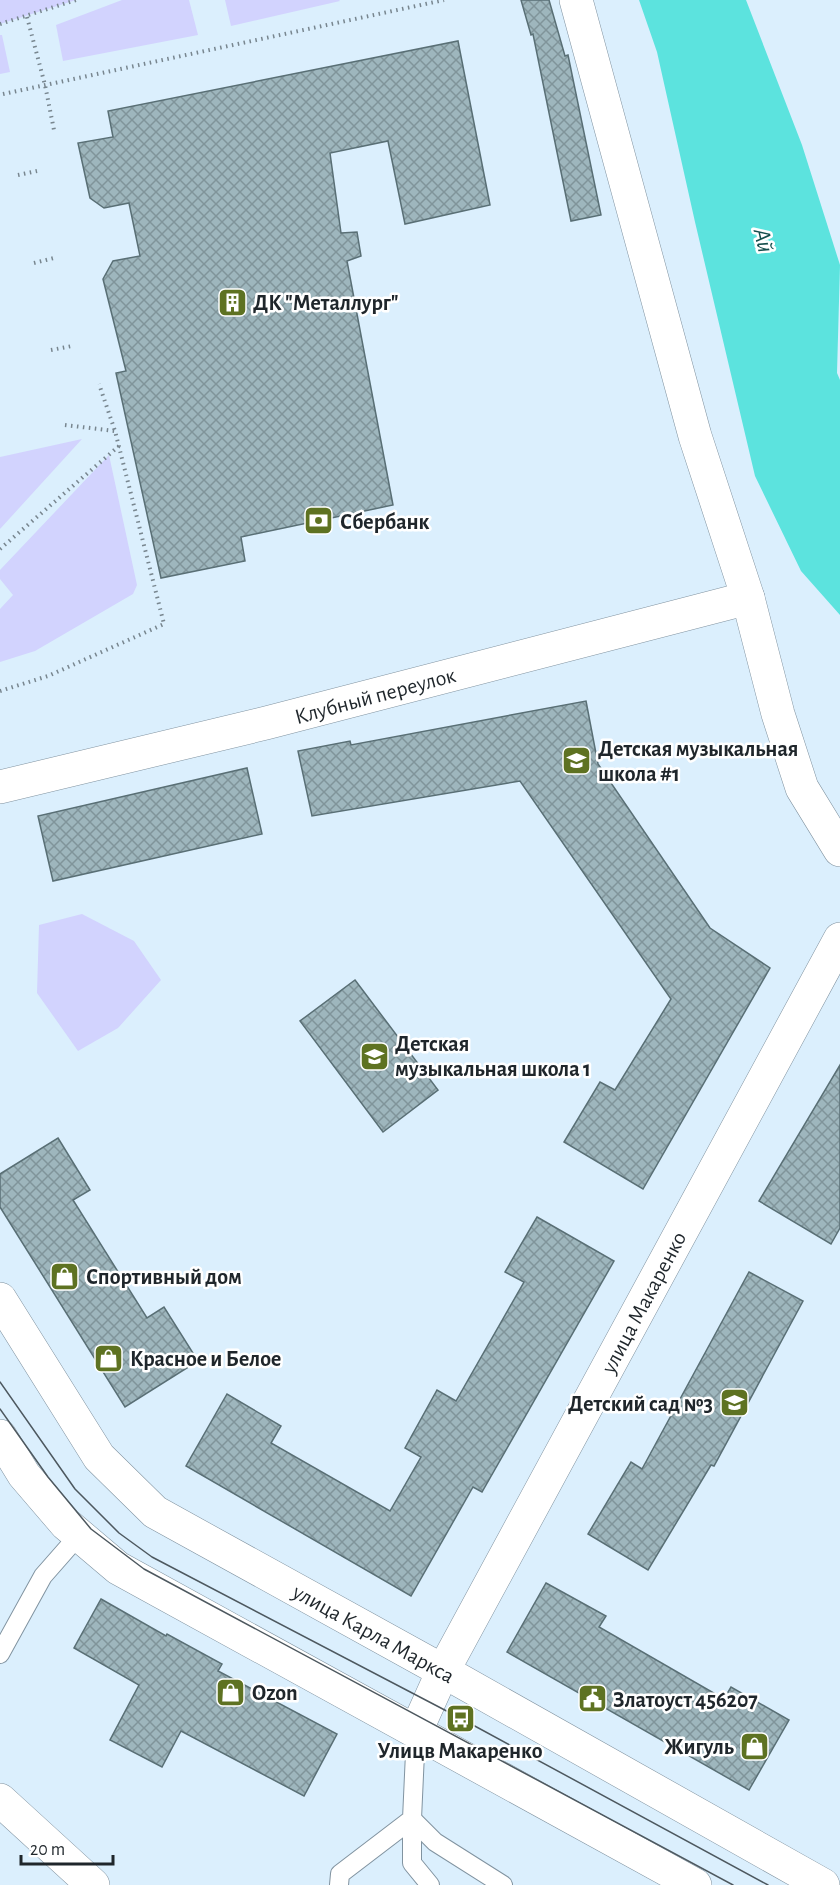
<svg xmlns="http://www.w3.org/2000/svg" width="840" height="1885" font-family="'Alegreya Sans',sans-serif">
  <defs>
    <pattern id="building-cross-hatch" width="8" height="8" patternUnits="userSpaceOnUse" patternTransform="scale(1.5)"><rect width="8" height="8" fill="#9eb6bd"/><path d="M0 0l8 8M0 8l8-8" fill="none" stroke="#80949a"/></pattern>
  </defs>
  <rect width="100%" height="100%" fill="#dbeffd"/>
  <g fill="#d2d3fe">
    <polygon points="0,0 76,0 0,24"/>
    <polygon points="122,0 189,0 198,35 63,61 56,25"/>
    <polygon points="225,0 339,0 340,1 231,26"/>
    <polygon points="0,35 2,35 10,72 0,74"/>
    <polygon points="82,439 0,529 0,457"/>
    <polygon points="109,455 137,585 133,594 35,651 0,662 0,609 13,595 0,579 0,570"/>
    <polygon points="82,914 134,941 161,980 118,1028 78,1051 37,993 39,925"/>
  </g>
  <polygon fill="#5ce3de" points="639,0 746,0 802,145 840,265 837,373 840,380 840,615 801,571 755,476 695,222 657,52"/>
  <g fill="url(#building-cross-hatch)" stroke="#596f75" stroke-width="1.5">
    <polygon points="521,0 549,0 565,56 568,55 601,215 571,221 533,34 531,35"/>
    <polygon points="458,41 490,205 405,224 388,141 330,153 341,233 357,232 361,256 347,261 393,505 241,537 245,561 161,578 116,373 126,371 103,279 113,261 140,256 129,203 104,208 90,198 78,143 113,137 108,111"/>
    <polygon points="586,701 598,764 710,928 770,968 643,1189 564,1142 600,1082 615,1090 671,999 520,781 312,816 298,751 350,741 351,745"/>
    <polygon points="247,768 262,834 53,881 38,816"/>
    <polygon points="355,980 438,1090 383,1132 300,1021"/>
    <polygon points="840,1065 840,1228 831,1244 759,1201"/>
    <polygon points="58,1138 90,1190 73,1200 147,1318 164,1307 198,1361 125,1407 0,1207 0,1174"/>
    <polygon points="537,1217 614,1261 482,1492 473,1487 411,1596 186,1466 227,1394 281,1426 271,1443 390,1511 421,1457 405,1448 437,1390 456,1401 524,1282 505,1272"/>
    <polygon points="749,1272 803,1301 714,1466 711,1465 648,1570 588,1534 631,1462 642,1469"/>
    <polygon points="546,1583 606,1616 599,1627 724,1699 731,1687 789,1720 749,1790 507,1652"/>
    <polygon points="101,1599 166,1636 167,1634 222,1664 218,1671 337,1734 304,1796 181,1731 162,1767 110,1740 139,1685 74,1648"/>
  </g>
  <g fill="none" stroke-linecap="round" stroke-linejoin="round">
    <defs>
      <g id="lane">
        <polyline points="0,1654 43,1576 79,1535"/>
        <polyline points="339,1885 340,1874 412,1819 416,1731"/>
        <polyline points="430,1885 412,1863 412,1819 435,1842 503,1885"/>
      </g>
      <g id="street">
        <polyline points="576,0 695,436 748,598 778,714 802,788 840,850"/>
        <polyline points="0,787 266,723 748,598"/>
        <polyline points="0,1800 93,1885"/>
      </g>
      <g id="secondary">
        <polyline points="0,1299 99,1457 155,1512 443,1671 823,1885"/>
        <polyline points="0,1436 24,1475 66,1524 118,1568 695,1885"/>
        <polyline points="416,1731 443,1671 840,939"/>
      </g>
    </defs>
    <use href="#lane" stroke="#8193a0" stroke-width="20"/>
    <use href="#street" stroke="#8193a0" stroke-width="34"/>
    <use href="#secondary" stroke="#8193a0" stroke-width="34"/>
    <g stroke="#78868f" stroke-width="4" stroke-dasharray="1.5 4.5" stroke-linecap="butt">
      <polyline points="27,17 45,85 54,130"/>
      <polyline points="0,24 76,0"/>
      <polyline points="3,94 444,0"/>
      <polyline points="18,175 37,171"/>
      <polyline points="34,263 54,258"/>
      <polyline points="51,350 72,346"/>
      <polyline points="65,425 115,431"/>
      <polyline points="0,549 119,446"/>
      <polyline points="0,691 48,676 164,624 115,431 99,384"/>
    </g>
    <use href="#lane" stroke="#fff" stroke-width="18"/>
    <use href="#street" stroke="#fff" stroke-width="33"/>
    <use href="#secondary" stroke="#fff" stroke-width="33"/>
    <g stroke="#4d585f" stroke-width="1.5">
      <polyline points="0,1382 75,1489 119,1533 152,1557 460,1718 768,1885"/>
      <polyline points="0,1409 48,1477 91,1529 144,1569 733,1885"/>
    </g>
  </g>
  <defs>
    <symbol id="building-square" viewBox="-11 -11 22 22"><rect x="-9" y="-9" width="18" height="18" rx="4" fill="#5e7222" stroke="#fff"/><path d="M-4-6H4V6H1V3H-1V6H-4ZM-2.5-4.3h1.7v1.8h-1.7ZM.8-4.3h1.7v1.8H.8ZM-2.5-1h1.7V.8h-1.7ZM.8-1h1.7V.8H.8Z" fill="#fff"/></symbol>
    <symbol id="bank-square" viewBox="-11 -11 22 22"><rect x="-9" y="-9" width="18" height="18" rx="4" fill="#5e7222" stroke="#fff"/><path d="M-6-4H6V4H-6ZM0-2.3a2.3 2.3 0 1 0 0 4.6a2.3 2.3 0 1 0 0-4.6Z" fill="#fff"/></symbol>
    <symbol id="school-square" viewBox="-11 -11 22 22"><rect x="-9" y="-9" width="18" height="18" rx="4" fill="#5e7222" stroke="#fff"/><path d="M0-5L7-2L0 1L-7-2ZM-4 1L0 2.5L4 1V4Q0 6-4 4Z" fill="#fff"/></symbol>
    <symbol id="shop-square" viewBox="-11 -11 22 22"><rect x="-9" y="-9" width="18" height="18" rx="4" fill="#5e7222" stroke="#fff"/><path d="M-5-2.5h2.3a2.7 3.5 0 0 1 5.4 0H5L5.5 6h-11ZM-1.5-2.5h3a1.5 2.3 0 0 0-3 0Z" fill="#fff"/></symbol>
    <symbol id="civic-square" viewBox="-11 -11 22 22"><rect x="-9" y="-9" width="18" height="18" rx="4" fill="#5e7222" stroke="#fff"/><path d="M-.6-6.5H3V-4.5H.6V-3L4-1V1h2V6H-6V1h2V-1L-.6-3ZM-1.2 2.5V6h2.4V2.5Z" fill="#fff"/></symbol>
    <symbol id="bus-square" viewBox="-11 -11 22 22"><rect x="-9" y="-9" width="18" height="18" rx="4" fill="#5e7222" stroke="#fff"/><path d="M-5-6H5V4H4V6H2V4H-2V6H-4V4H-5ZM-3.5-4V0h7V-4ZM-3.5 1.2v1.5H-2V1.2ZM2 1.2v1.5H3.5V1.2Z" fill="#fff"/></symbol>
  </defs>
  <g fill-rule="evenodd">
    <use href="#building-square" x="216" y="286" width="33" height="33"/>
    <use href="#bank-square" x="302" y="504" width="33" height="33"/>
    <use href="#school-square" x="560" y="744" width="33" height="33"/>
    <use href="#school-square" x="358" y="1040" width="33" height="33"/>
    <use href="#shop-square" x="48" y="1260" width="33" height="33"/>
    <use href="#shop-square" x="92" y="1342" width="33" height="33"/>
    <use href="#school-square" x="718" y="1386" width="33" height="33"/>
    <use href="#shop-square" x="214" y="1676" width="33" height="33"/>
    <use href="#civic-square" x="576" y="1682" width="33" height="33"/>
    <use href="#bus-square" x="444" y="1702" width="33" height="33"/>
    <use href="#shop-square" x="738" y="1730" width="33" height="33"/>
  </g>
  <g text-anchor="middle" stroke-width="5" stroke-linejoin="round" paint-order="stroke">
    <g font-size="22" font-weight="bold" fill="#1f262b" stroke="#fff" text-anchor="start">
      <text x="253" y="310">ДК "Металлург"</text>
      <text x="340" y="529">Сбербанк</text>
      <text x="598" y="756">Детская музыкальная<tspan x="598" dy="25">школа #1</tspan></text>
      <text x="395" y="1051">Детская<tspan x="395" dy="25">музыкальная школа 1</tspan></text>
      <text x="86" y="1284">Спортивный дом</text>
      <text x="130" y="1366">Красное и Белое</text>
      <text x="713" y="1411" text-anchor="end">Детский сад №3</text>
      <text x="252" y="1700">Ozon</text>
      <text x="613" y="1707">Златоуст 456207</text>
      <text x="734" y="1754" text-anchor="end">Жигуль</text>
      <text x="460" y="1758" text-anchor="middle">Улицв Макаренко</text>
    </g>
    <g font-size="22" fill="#1f262b" stroke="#fff">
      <text transform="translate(375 695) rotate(-15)" y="8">Клубный переулок</text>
      <text transform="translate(643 1302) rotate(-62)" y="8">улица Макаренко</text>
      <text transform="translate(374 1633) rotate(29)" y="8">улица Карла Маркса</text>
    </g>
    <g font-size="24" font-style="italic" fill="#144f4d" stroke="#fff">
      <text transform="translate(764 240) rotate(77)" y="8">Ай</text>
    </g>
  </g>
  <path d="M21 1855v9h92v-9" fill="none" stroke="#1f262b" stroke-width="3"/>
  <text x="30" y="1855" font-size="18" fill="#1f262b" stroke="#ffffff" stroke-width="4.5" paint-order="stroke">20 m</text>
</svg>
